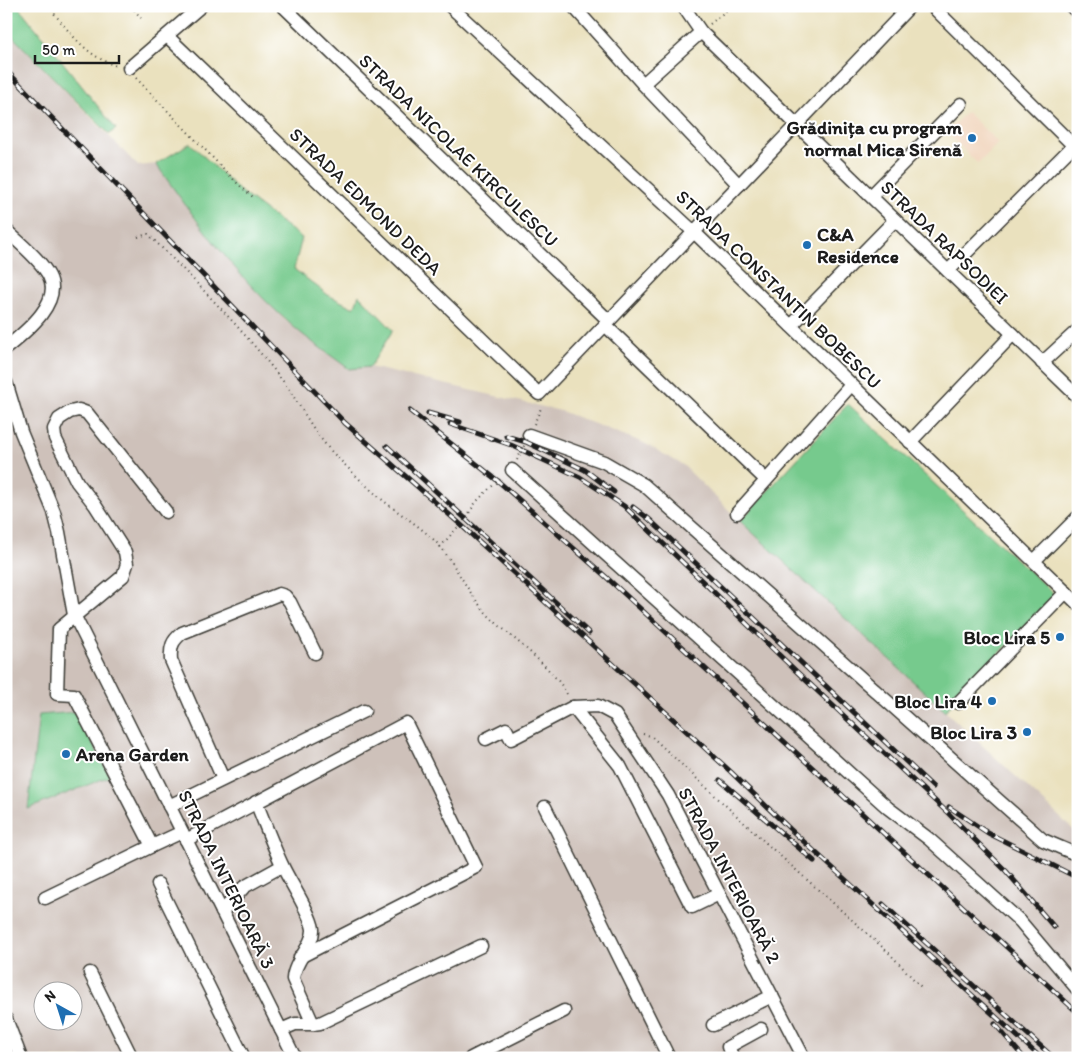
<svg xmlns="http://www.w3.org/2000/svg" width="1084" height="1064" font-family="Itim,sans-serif">
  <rect width="100%" height="100%" fill="#fff"/>
  <filter id="ink" filterUnits="userSpaceOnUse"><feTurbulence type="fractalNoise" baseFrequency=".02" numOctaves="2"/><feDisplacementMap in="SourceGraphic" scale="10" xChannelSelector="R" yChannelSelector="G"/><feConvolveMatrix kernelMatrix="1 2 1 2 8 2 1 2 1" color-interpolation-filters="sRGB"/></filter>
  <filter id="wash" filterUnits="userSpaceOnUse"><feTurbulence type="fractalNoise" baseFrequency=".0096" numOctaves="4" result="noise"/><feDisplacementMap in="SourceGraphic" scale="20" xChannelSelector="R" yChannelSelector="G"/><feGaussianBlur stdDeviation="1.12" result="paint"/><feColorMatrix in="noise" values="0 0 0 0 0 0 0 0 0 0 0 0 0 0 0 0 0 1.4 0 .05"/><feComposite in="paint" operator="in"/></filter>
  <g filter="url(#wash)">
    <rect width="100%" height="100%" fill="#eae1be"/>
    <polygon fill="#f1d5bd" points="967,112 998,143 978,164 946,132"/>
    <path fill="#cec1ba" fill-rule="evenodd" d="M6,30L138,166L156,164L195,219L244,278L286,321L349,369L370,367L561,411L644,443L683,465L740,521L1078,834V1058H6ZM42,992H72V1022H42Z"/>
    <g fill="#76ca8d" stroke="#497354">
      <polygon points="6,6 18,6 116,129 109,134 6,30"/>
      <path d="M190,143L241,192L302,238L294,269L328,295L354,308L359,295L393,330L370,367L349,369C328,353 305,338 286,320C235,275 195,219 156,164Z"/>
      <polygon points="848,404 1055,595 945,711 740,521"/>
      <polygon points="76,712 110,776 28,809 39,715"/>
    </g>
  </g>
  <g filter="url(#ink)">
    <g fill="none" stroke-linecap="round" stroke-linejoin="round">
      <defs>
        <g id="minor">
          <polyline points="283,6 609,321"/>
          <polyline points="450,6 694,232 1078,604"/>
          <polyline points="573,6 643,84 739,185"/>
          <polyline points="683,6 701,32 1078,397"/>
          <polyline points="932,6 1078,150"/>
          <polyline points="1071,6 1078,13"/>
          <polyline points="167,36 539,394 910,6"/>
          <polyline points="129,68 201,6"/>
          <polyline points="643,84 701,32"/>
          <polyline points="871,196 961,104"/>
          <path d="M6,230C19,243 41,260 49,276C63,303 24,333 6,348"/>
          <polyline points="948,271 1073,146 1078,143"/>
          <polyline points="605,325 766,480"/>
          <polyline points="791,326 895,220"/>
          <polyline points="1042,363 1078,330"/>
          <polyline points="6,382 21,432 54,512 59,532 74,615 295,1058"/>
          <polyline points="529,435 604,462 644,485 1043,840 1078,855"/>
          <polyline points="910,442 1013,334"/>
          <polyline points="512,470 888,808 929,839 1020,921 1078,990"/>
          <polyline points="166,512 87,413 79,410 70,412 59,419 54,429 55,438 77,482 95,505 125,552 127,564 123,576 59,629 57,694 74,695 152,846 182,832"/>
          <polyline points="737,513 851,385"/>
          <polyline points="1034,561 1078,517"/>
          <polyline points="958,703 1066,592"/>
          <polyline points="573,707 620,766 692,907 719,894"/>
          <polyline points="486,739 506,729 511,739 573,707 598,706 615,715 668,795 804,1058"/>
          <path d="M223,779L171,660C170,647 172,641 182,633L279,594L285,596L290,602L315,653"/>
          <path d="M256,802C265,824 273,846 283,867C290,882 311,914 313,929C314,945 294,961 293,979L313,1024"/>
          <polyline points="169,806 364,711"/>
          <polyline points="545,807 669,1058"/>
          <polyline points="186,840 406,723 476,867 300,957"/>
          <polyline points="158,884 244,1058"/>
          <polyline points="45,898 152,846"/>
          <polyline points="222,912 244,887 282,866"/>
          <polyline points="90,973 132,1058"/>
          <polyline points="6,1019 21,1058"/>
          <polyline points="713,1025 772,996"/>
          <polyline points="281,1030 295,1024 313,1024 320,1023 481,946"/>
          <polyline points="471,1058 564,1011"/>
          <polyline points="733,1058 728,1047 761,1029"/>
        </g>
      </defs>
      <use href="#minor" stroke="#3b3a34" stroke-width="15"/>
      <g stroke="#3b3a34" stroke-width="2" stroke-dasharray="1 4" stroke-linecap="butt">
        <path d="M48,6C68,30 86,57 117,66"/>
        <polyline points="131,6 141,18"/>
        <polyline points="710,24 732,6"/>
        <polyline points="136,78 239,185 253,197"/>
        <path d="M138,237L148,234C193,279 239,325 279,376C299,401 312,432 335,455C351,471 368,488 385,502C404,517 428,531 443,550C460,573 471,598 491,618C513,639 555,669 568,696"/>
        <polyline points="534,424 542,406"/>
        <polyline points="517,460 525,444"/>
        <polyline points="440,547 466,518 476,502 490,488 503,477"/>
        <polyline points="643,734 651,736 767,844 889,953 922,988"/>
      </g>
      <use href="#minor" stroke="#fff" stroke-width="12"/>
      <defs>
        <g id="rail">
          <polyline points="6,70 345,423 460,524 731,772 790,829 1041,1058"/>
          <polyline points="410,411 498,481 605,576 1078,1013"/>
          <polyline points="428,413 460,422"/>
          <polyline points="450,424 511,445 580,477 624,506 796,671 949,814 1006,871 1054,927"/>
          <polyline points="506,436 526,442 585,470 614,492"/>
          <polyline points="387,446 589,633"/>
          <polyline points="633,507 649,519 933,787"/>
          <polyline points="720,780 814,861"/>
          <polyline points="949,807 988,833 1078,878"/>
          <polyline points="883,904 1054,1058"/>
          <polyline points="995,1024 1024,1058"/>
        </g>
      </defs>
      <use href="#rail" stroke="#1c1c1c" stroke-width="5"/>
      <use href="#rail" stroke="#fff" stroke-width="3" stroke-dasharray="9" stroke-linecap="butt"/>
    </g>
  </g>
  <g fill="#1f6fb2" stroke="#fff" stroke-width="2">
    <circle cx="972" cy="138" r="5"/>
    <circle cx="807" cy="245" r="5"/>
    <circle cx="1060" cy="637" r="5"/>
    <circle cx="992" cy="701" r="5"/>
    <circle cx="1027" cy="732" r="5"/>
    <circle cx="66" cy="754" r="5"/>
  </g>
  <g text-anchor="middle" stroke-width="4" stroke-linejoin="round" paint-order="stroke">
    <g font-size="19" font-weight="bold" fill="#1c1c1c" stroke="#fff" text-anchor="end">
      <text x="962" y="134">Grădinița cu program<tspan x="962" dy="22">normal Mica Sirenă</tspan></text>
      <text x="817" y="241" text-anchor="start">C&amp;A<tspan x="817" dy="22">Residence</tspan></text>
      <text x="1050" y="644">Bloc Lira 5</text>
      <text x="982" y="708">Bloc Lira 4</text>
      <text x="1017" y="739">Bloc Lira 3</text>
      <text x="76" y="761" text-anchor="start">Arena Garden</text>
    </g>
    <g font-size="19" fill="#1c1c1c" stroke="#fff">
      <text transform="translate(459 150) rotate(44)" y="7">STRADA NICOLAE KIRCULESCU</text>
      <text transform="translate(366 201) rotate(44)" y="7">STRADA EDMOND DEDA</text>
      <text transform="translate(945 242) rotate(44)" y="7">STRADA RAPSODIEI</text>
      <text transform="translate(779 289) rotate(44)" y="7">STRADA CONSTANTIN BOBESCU</text>
      <text transform="translate(730 875) rotate(62)" y="7">STRADA INTERIOARĂ 2</text>
      <text transform="translate(227 879) rotate(64)" y="7">STRADA INTERIOARĂ 3</text>
    </g>
  </g>
  <rect width="1084" height="1064" fill="none" stroke="#fff" stroke-width="25"/>
  <g transform="translate(58 1006) rotate(321)"><circle r="24" fill="#ffffff" stroke="#a4a4a4"/>
  <path d="M0-4L9 19L0 12L-9 19Z" fill="#1f6fb2"/>
  <text y="-8" font-size="14" font-weight="bold" text-anchor="middle" fill="#1c1c1c">N</text>
  </g>
  <path d="M35 55v8h84v-8" fill="none" stroke="#1c1c1c" stroke-width="2.5"/>
  <text x="42" y="55" font-size="15" fill="#1c1c1c" stroke="#ffffff" stroke-width="4" paint-order="stroke">50 m</text>
</svg>
